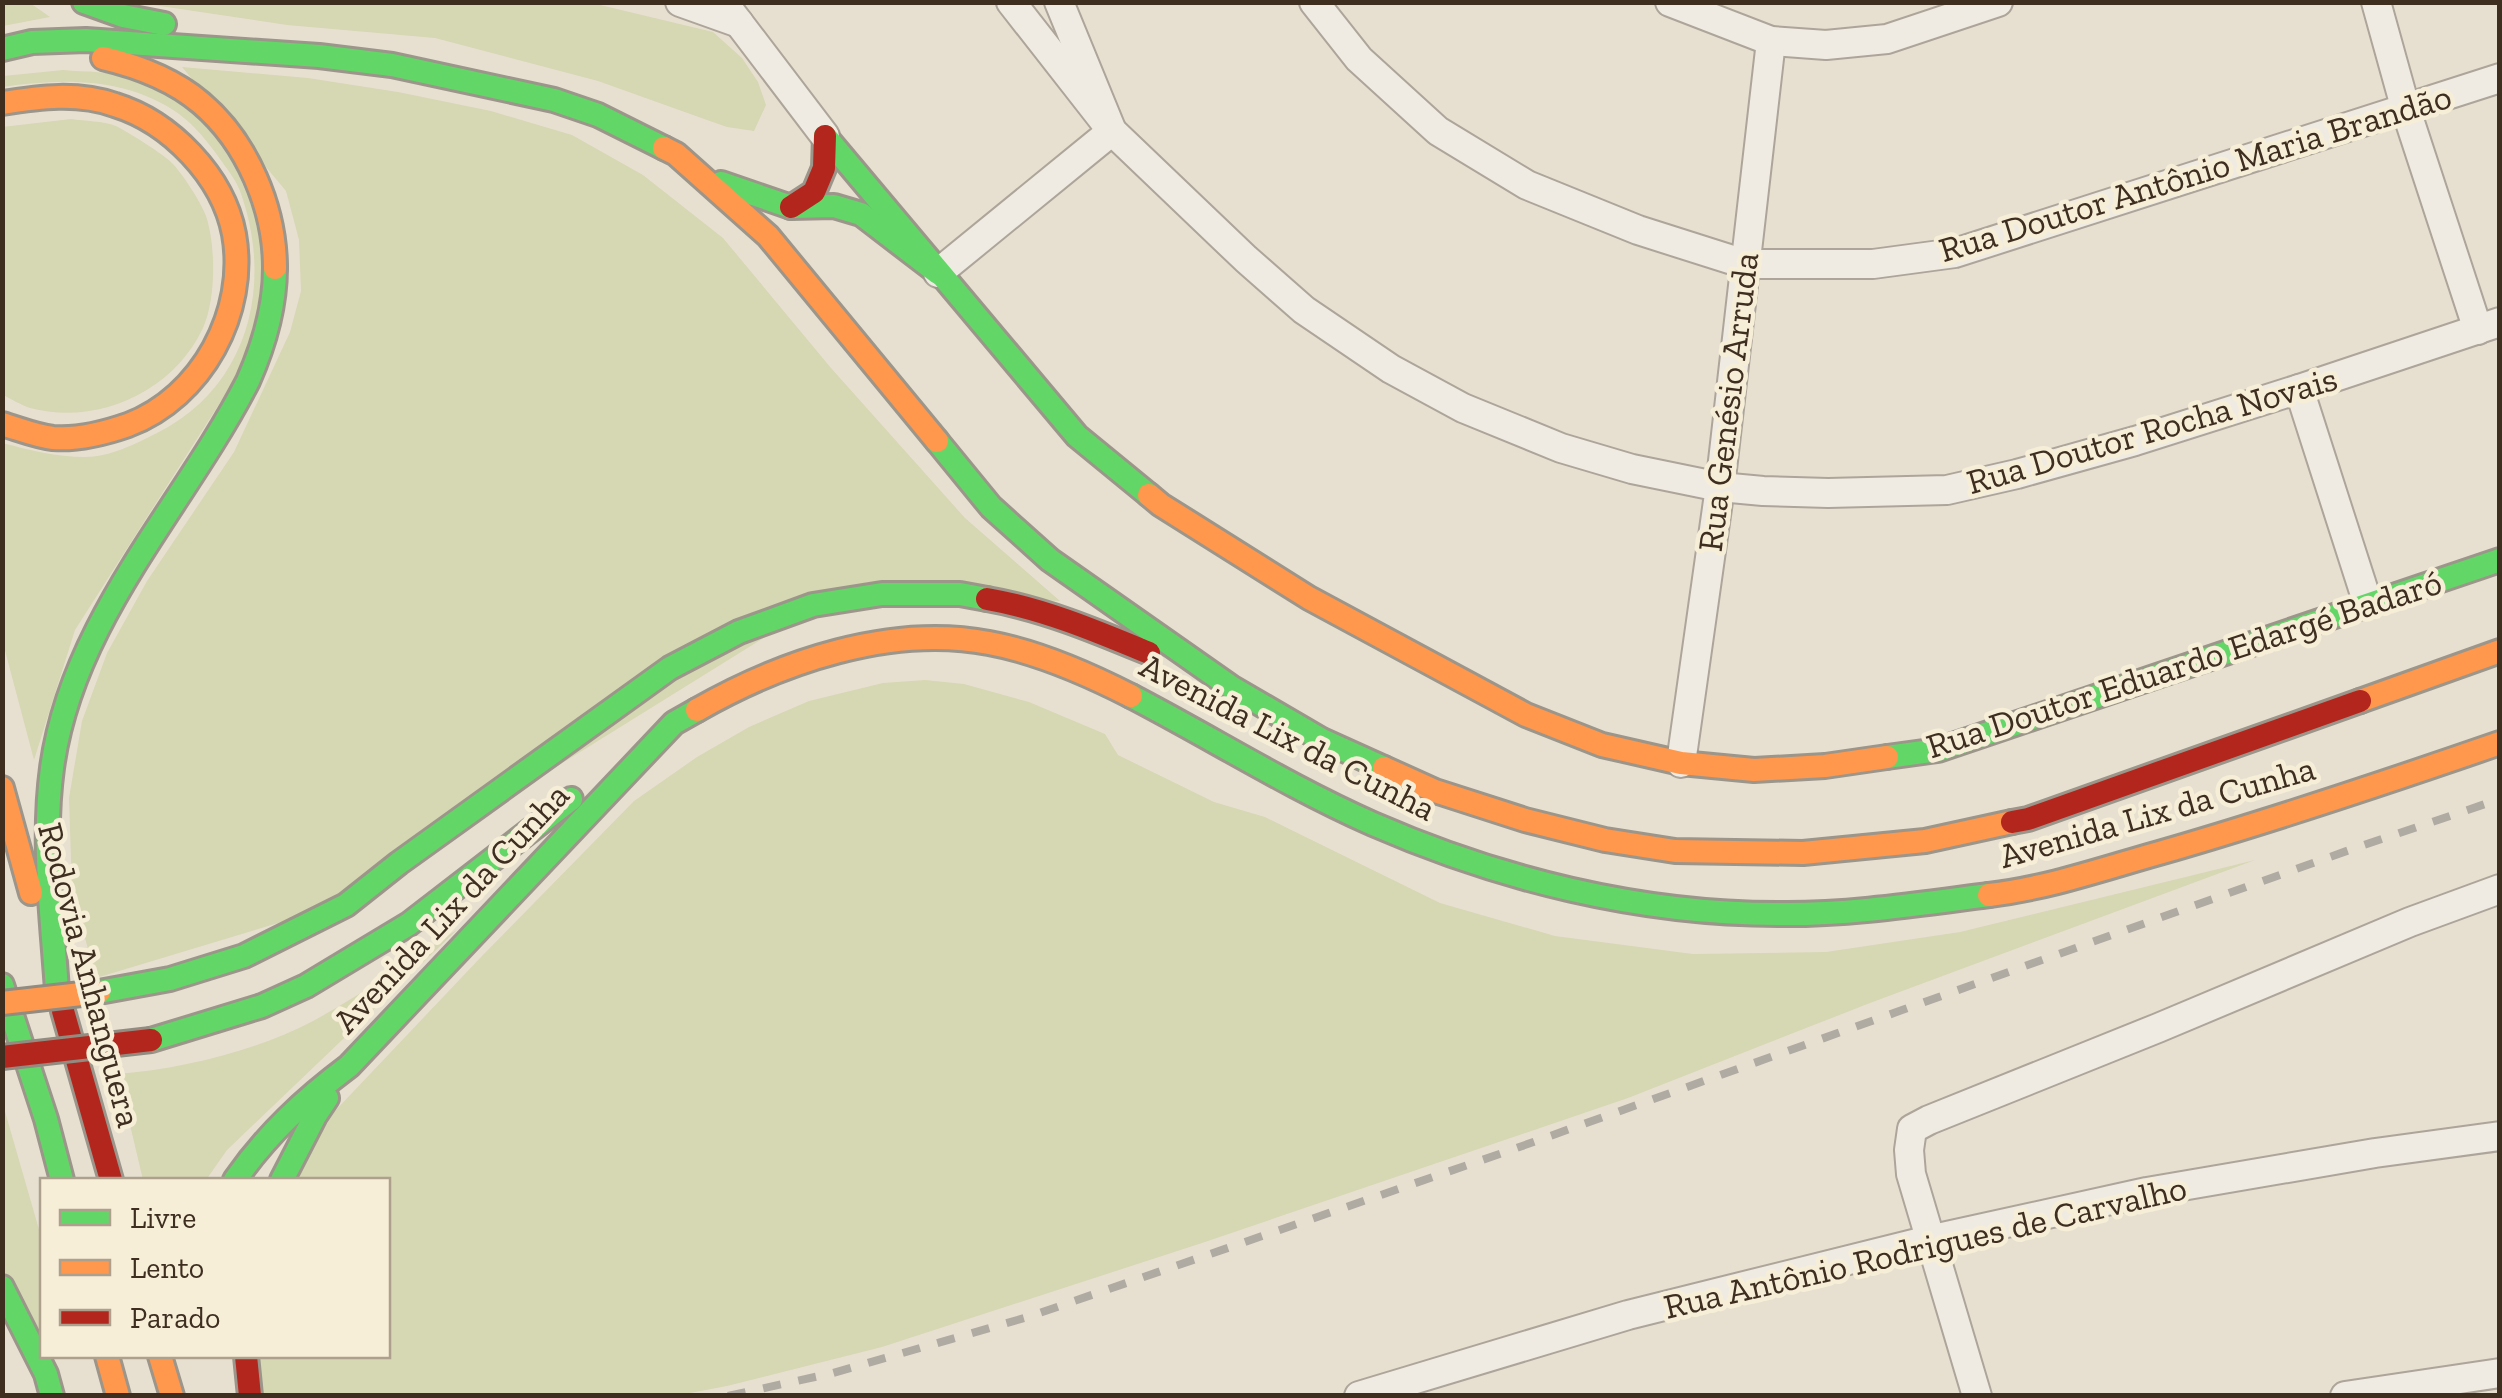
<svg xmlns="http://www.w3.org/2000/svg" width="2502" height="1398" font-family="'Zilla Slab',serif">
  <rect width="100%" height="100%" fill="#e7e0d1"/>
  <g fill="#d6d7b3">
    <polygon points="3,3 30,3 50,17 3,26"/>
    <polygon points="140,3 592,3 713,32 742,58 758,82 766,105 754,131 727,127 707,120 598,81 435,38 287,25"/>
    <polygon points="182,67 308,78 398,92 491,111 572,135 643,175 723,238 831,368 965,518 1060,601 839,591 331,907 96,978 72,891 69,798 82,721 107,653 147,581 234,452 290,332 301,291 299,240 286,191"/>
    <path d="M63,70C87,72 110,71 133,79C200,103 235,153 256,219C261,235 266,254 266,272C265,308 251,344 237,376L75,630L34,760L3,643L2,443C30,450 56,457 85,457C110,457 135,444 157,433C249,387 274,284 240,191C236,180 227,169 220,159C209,143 195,126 179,114C127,77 62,78 3,87V76Z"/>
    <path d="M71,119C85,121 103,121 116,126C128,132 165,155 173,164C183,175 201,202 206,216C216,246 216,299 203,328C173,392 97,426 30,408C21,405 11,399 3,395L2,127Z"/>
    <polygon points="925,680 964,684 1029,702 1105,734 1118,755 1214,802 1265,817 1440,903 1555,936 1693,954 1826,952 1960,932 2255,860 1870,1003 1628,1098 1202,1243 882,1347 727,1386 674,1396 258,1395 255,1356 388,1356 388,1180 293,1180 334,1112 481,957 634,801 697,757 749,727 809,701 883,683"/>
    <path d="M458,929L227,1150L206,1180H143L118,1074C182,1069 256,1051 313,1021C363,994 411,960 458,929Z"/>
    <polygon points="2,1101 42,1240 42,1343 3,1268"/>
  </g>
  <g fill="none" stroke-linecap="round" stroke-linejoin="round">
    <defs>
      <g id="street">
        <polyline points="680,2 739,23"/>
        <polyline points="723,2 825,136"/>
        <polyline points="1011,2 1112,131 1246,259 1304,310 1391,369 1463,408 1561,448 1632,469 1720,487 1763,491 1828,493 1947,490 2017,474 2135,441 2299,389 2500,322"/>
        <polyline points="1314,2 1359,59 1438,131 1527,185 1638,230 1745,264 1873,264 1955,253 2500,78"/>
        <polyline points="1670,2 1771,41 1826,45 1887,39 1998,2"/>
        <polyline points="2376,2 2406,110 2478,330"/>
        <polyline points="938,273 1112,131 1059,2"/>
        <polyline points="2299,389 2368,604"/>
        <polyline points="1681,763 1720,487 1771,41"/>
        <polyline points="1359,1396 1628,1315 1929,1240 2147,1192 2375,1153 2500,1136"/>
        <polyline points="1977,1396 1911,1174 1909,1150 1912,1129 1929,1120 2158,1028 2410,922 2500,889"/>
        <polyline points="2345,1396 2500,1373"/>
      </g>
      <g id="fast">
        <polyline points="84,2 123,16 164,24"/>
        <polyline points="2,49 32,42 86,40 319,56 392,65 554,100 598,115 664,148"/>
        <polyline points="825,136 1077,436 1149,495"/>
        <polyline points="721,183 791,207 834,206 861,214 938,273"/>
        <polyline points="937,441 991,507 1050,560 1231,687 1322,740 1384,768"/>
        <path d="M1131,696C1212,738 1289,787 1373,824C1499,879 1639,914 1778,914C1848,915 1919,904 1989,895"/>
        <polyline points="1887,757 1938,750 2500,560"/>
        <polyline points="2,985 46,1119 62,1180"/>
        <path d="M57,990C52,916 42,842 52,768C72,620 182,509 248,381C264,345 275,307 275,268"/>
        <polyline points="99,992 170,979 244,956 346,905 399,863 670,668 739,632 813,605 882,594 960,594 987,599"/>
        <polyline points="151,1040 262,1006 306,986 409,924 571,799"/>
        <path d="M235,1180C267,1134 305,1099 349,1066L674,723L697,710"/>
        <polyline points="282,1180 315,1116 327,1098"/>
        <polyline points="2,1287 46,1374 52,1396"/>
      </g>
      <g id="slow">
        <path d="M103,58C137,66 174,80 201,103C247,142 275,208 275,268"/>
        <path d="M2,103C40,97 78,92 115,105C170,122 223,176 234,234C248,312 202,397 128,425C105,433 78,440 53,438C36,436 19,429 2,424"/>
        <polyline points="664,148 676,154 768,236 937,441"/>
        <polyline points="1149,495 1161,505 1309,598 1526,715 1602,745 1681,763 1754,770 1825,766 1887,757"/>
        <polyline points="2360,701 2500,651"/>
        <path d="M697,710C781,662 891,624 989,643C1038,652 1086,673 1131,696"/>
        <polyline points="1384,768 1435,791 1525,820 1605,840 1675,851 1803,853 1925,841 2012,822"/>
        <polyline points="2,788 31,893"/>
        <path d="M1989,895C2048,888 2102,869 2159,853C2274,820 2387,782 2500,743"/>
        <polyline points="107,1356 118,1396"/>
        <polyline points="160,1356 172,1396"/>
      </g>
      <g id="jam">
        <polyline points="791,207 814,192 824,168 825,136"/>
        <path d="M987,599C1044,609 1096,631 1149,653"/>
        <polyline points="2012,822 2028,819 2360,701"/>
        <polyline points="63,1011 111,1180"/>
        <polyline points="246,1356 250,1396"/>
      </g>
    </defs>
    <use href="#street" stroke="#ada599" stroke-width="32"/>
    <use href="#fast" stroke="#9c958a" stroke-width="28"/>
    <use href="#slow" stroke="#9c958a" stroke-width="28"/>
    <use href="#jam" stroke="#9c958a" stroke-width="28"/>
    <use href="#street" stroke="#efebe3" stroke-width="28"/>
    <use href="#fast" stroke="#63d668" stroke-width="22"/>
    <use href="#slow" stroke="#ff974d" stroke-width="22"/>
    <use href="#jam" stroke="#b3261e" stroke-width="22"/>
    <polyline stroke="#afaaa2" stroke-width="8" stroke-dasharray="18 18" stroke-linecap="butt" points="728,1396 833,1373 1028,1317 1511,1150 2355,848 2500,799"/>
    <defs>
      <polyline id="slow-bridge" points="2,1003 99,992"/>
      <polyline id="jam-bridge" points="2,1057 151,1040"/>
    </defs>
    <use href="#slow-bridge" stroke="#928b80" stroke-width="28" stroke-linecap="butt"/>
    <use href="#jam-bridge" stroke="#928b80" stroke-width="28" stroke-linecap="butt"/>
    <use href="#slow-bridge" stroke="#ff974d" stroke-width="22"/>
    <use href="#jam-bridge" stroke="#b3261e" stroke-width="22"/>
  </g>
  <g text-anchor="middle" stroke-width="9" stroke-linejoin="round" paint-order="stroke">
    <g font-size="35" fill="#3d2e20" stroke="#f7eed8">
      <text transform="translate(2195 173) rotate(-17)" y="12">Rua Doutor Antônio Maria Brandão</text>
      <text transform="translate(1728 402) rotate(-83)" y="12">Rua Genésio Arruda</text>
      <text transform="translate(2152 430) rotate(-16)" y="12">Rua Doutor Rocha Novais</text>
      <text transform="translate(2184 664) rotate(-18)" y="12">Rua Doutor Eduardo Edargé Badaró</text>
      <text transform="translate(1288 737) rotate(27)" y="12">Avenida Lix da Cunha</text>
      <text transform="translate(2157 812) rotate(-16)" y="12">Avenida Lix da Cunha</text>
      <text transform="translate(451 908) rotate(-47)" y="12">Avenida Lix da Cunha</text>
      <text transform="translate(90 975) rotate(75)" y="12">Rodovia Anhanguera</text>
      <text transform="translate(1925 1247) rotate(-13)" y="12">Rua Antônio Rodrigues de Carvalho</text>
    </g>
  </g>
  <rect width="2502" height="1398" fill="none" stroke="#3d2e20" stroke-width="10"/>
  <rect x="40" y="1178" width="350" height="180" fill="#f7eed8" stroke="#ada18e" stroke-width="2.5"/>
  <rect x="60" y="1210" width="50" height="15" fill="#63d668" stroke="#ada18e" stroke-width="2.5"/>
  <text x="130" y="1228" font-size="30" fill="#3d2e20">Livre</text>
  <rect x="60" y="1260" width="50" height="15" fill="#ff974d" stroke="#ada18e" stroke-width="2.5"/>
  <text x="130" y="1278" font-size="30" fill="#3d2e20">Lento</text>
  <rect x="60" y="1310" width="50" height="15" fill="#b3261e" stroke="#ada18e" stroke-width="2.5"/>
  <text x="130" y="1328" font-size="30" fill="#3d2e20">Parado</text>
</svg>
